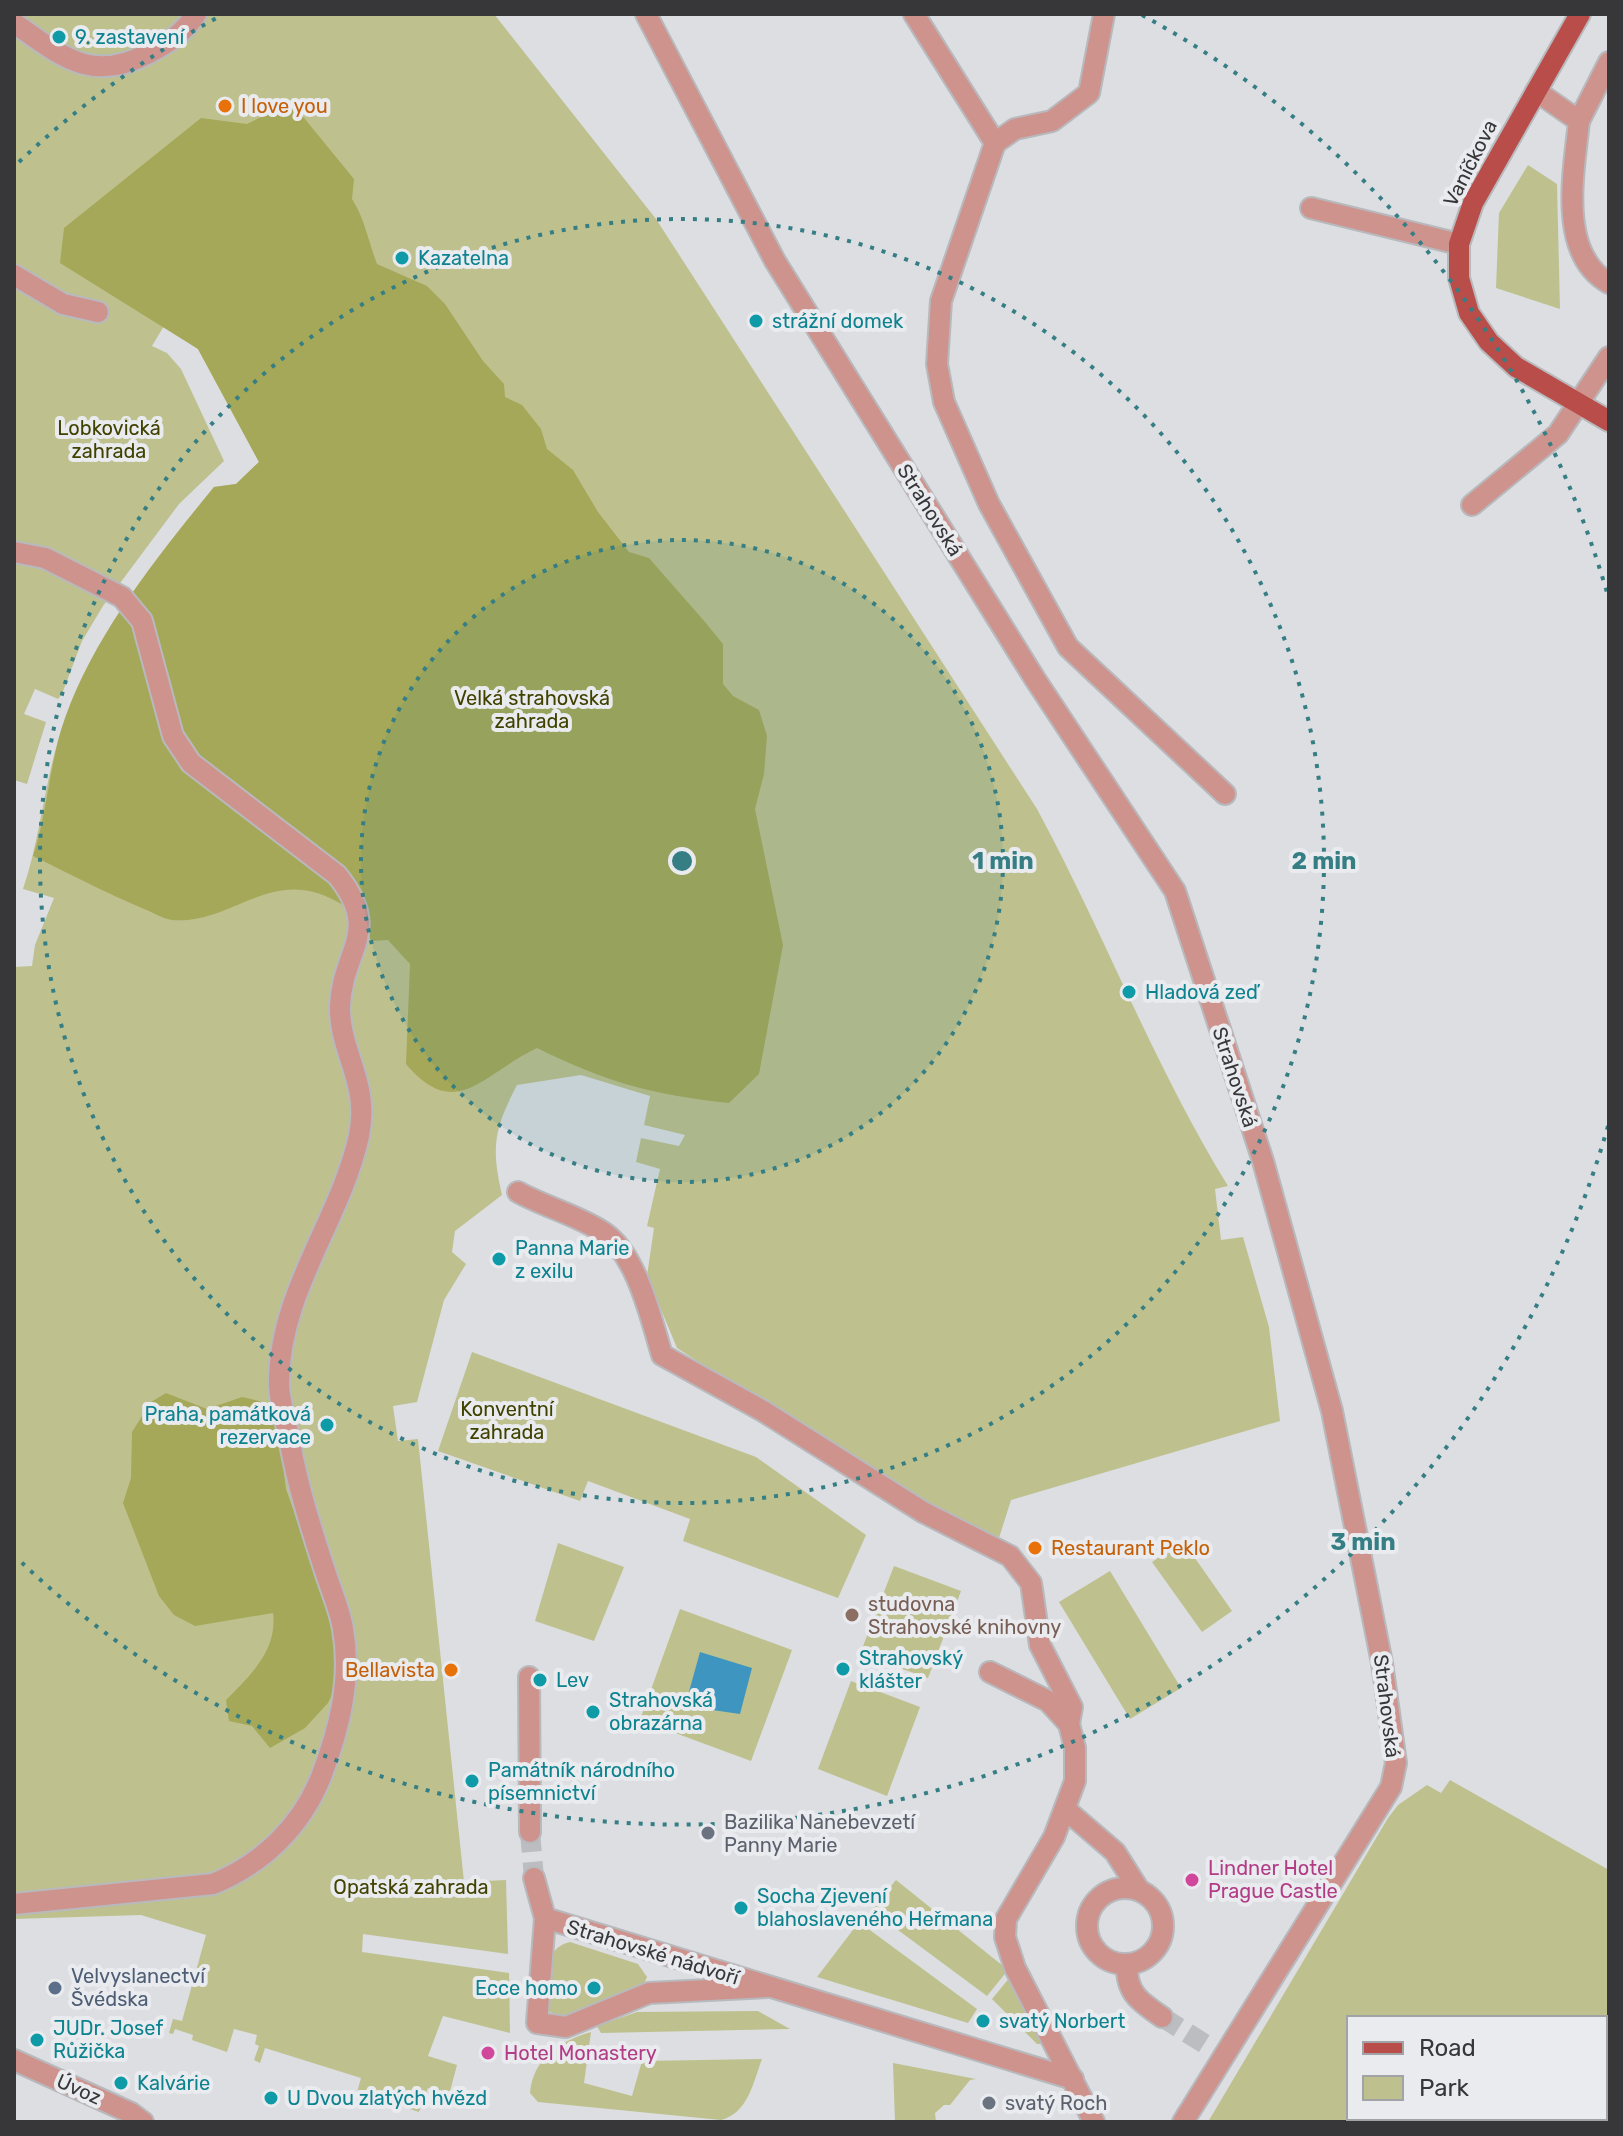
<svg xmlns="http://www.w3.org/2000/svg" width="1623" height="2136" font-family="Rubik,sans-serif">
  <rect width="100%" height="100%" fill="#dcdee2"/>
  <g fill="#bec18e" fill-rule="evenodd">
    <path d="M14,14H494L656,219L1037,809C1104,933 1154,1066 1228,1186L1215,1189L1221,1240L1243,1237L1269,1327L1280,1421L1011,1500L999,1538L995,1537L989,1541L925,1508L677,1348L647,1276L654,1228L647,1226L660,1169L636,1162L641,1138L679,1146L685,1135L644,1125L650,1096L581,1075L517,1085C494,1129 491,1147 502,1195L455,1231L452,1252L466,1264L444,1300L417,1402L393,1406L398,1441L418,1439L464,1882L506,1880L508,1954L363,1934L362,1952L509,1973L510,2033L443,2016L428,2056L457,2065L449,2095L428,2088L419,2112L357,2092L361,2078L265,2048L260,2063L254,2060L259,2046L255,2044L257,2035L234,2029L227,2052L192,2040L193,2035L175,2029L173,2034L169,2033L173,2019L182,2021L206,1935L141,1915L14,1919V967L32,966L35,945L54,898L23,889C42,833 45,772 66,717C99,631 156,558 214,487L236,484L259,462L198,349L164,326L152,346L167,353L181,369L224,461L179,504L103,606L82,641L62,694L58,699L35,689L24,714L46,722L27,784L14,780Z"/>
    <polygon points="1528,165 1557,184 1560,309 1496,288 1499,213"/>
    <polygon points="472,1352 756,1457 866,1535 838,1598 683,1541 690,1519 588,1481 580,1501 438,1451"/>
    <polygon points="1183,1541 1232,1611 1202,1632 1152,1562"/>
    <polygon points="558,1543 624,1567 594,1641 535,1621"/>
    <polygon points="894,1566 961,1591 928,1678 860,1654"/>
    <polygon points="1110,1571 1181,1688 1130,1719 1059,1602"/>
    <polygon points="680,1609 792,1650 751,1761 640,1720"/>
    <polygon points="851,1681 920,1707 887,1796 818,1769"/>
    <path d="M1450,1780L1609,1870V2122H1208L1388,1818L1398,1805L1427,1785L1441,1793ZM1605,2018V2118H1349V2018Z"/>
    <polygon points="896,1880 1008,1970 987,1996 871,1910"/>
    <polygon points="859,1922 977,2009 968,2023 817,1977"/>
    <path d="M570,1942L638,1964L647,1977L641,1990L564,2019L554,2016L547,2008C548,1983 540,1949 570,1942Z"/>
    <polygon points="1011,1976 1044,2044 1037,2044 992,1999"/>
    <polygon points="758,2011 790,2029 601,2033 597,2026 637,2012"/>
    <path d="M591,2032L584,2083L632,2096L642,2061L762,2059C753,2083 748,2113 721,2120L538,2102L530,2093C533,2058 560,2041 591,2032Z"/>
    <polygon points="893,2064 893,2063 976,2079 970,2080 950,2105 944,2105 935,2113 936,2122 895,2122"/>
  </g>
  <g fill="#a5a858">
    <path d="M291,102L354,179L352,199C364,217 369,243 377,264L427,286L445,304L483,361L504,384L505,397L522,405L541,429L547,449L573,470L598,512L629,552L649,558L705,622L723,644V684L733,696L759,710L767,736L764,774L755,809L783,945L759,1074L729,1103C652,1095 606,1082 537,1048C482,1074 456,1123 406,1064L410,964L388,940L371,941C363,921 355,912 336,901C271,865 232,925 172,920C163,919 152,912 144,909C106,893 70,874 33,856C48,811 49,763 65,718C96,632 157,557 214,487L236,484L259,462L198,349L60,263L64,228L201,118L247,124Z"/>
    <path d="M166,1393L207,1409L242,1397L259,1401L277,1418L286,1489L329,1611L337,1663V1684L328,1703L305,1728L270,1748L252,1726L229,1721L226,1700C250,1676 278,1650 273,1613L195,1626L174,1615L159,1596L123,1503L131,1478L132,1432L151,1402Z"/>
  </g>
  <polygon fill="#3e96c0" points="700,1652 752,1668 740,1714 685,1706"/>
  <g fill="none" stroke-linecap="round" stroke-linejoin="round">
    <g stroke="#bbbdc0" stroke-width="20" stroke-dasharray="20 10" stroke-linecap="butt">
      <polyline points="530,1832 534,1878"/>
      <polyline points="1162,2017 1208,2046"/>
    </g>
    <defs>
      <g id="minor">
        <polyline points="646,14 775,261 1035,679 1175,891 1263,1161 1332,1411 1382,1663 1396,1763 1391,1787 1183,2122"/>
        <polyline points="914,14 995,143 941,301 937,364 944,402 989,504 1068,647 1225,794"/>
        <path d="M14,23C61,56 92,84 149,53C168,43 184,33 196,14"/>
        <path d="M1536,91L1579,121C1574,171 1557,254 1609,283"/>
        <polyline points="1579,121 1609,62"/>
        <polyline points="995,143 1015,129 1052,121 1089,93 1104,14"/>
        <polyline points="1311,208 1459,244"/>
        <polyline points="14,275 63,304 98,312"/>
        <polyline points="1472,505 1558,434 1609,357"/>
        <path d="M14,552L45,558L122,597L142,621L173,736L191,763L337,875C383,932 342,950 340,1006C339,1053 370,1081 359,1136C340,1221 279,1292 279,1383C279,1402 287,1424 290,1443C298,1487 311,1528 325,1571C331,1590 340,1610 343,1629C352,1680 339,1730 321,1777C301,1827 262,1864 213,1884L14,1904"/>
        <path d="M518,1192C545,1207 577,1215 603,1232C637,1254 651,1319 662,1355L763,1411L923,1512L1010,1556L1031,1583L1040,1645L1072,1707L1069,1724L1075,1748V1781L1054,1837L1006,1919L1005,1937L1015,1968L1094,2122"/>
        <polyline points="990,1672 1048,1701 1069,1724"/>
        <polyline points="529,1677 530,1832"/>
        <polyline points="1065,1809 1115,1852 1139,1890"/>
        <polyline points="534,1878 545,1918"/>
        <circle cx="1125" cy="1926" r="38"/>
        <path d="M1127,1965C1126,1993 1140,2002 1162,2017"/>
        <polyline points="768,1987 649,1993 566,2027 537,2023 545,1918 1073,2079"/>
        <polyline points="14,2060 131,2113 143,2122"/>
      </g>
      <polyline id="major" points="1580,14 1473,203 1459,244 1459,278 1469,313 1489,342 1516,367 1609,421"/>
    </defs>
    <use href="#minor" stroke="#b8b9bd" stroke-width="24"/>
    <use href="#major" stroke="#b8b9bd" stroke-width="24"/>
    <use href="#minor" stroke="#cf938e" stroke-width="20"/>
    <use href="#major" stroke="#b84d4a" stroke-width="20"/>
  </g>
  <circle cx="682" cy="861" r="321" fill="#357e84" fill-opacity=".12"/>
  <g fill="none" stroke="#357e84" stroke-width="4" stroke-dasharray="4 8">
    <circle cx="682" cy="861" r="321"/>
    <circle cx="682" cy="861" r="642"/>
    <path d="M1608 1126A963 963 0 0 1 19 1560M19 162A963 963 0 0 1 222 15M1142 15A963 963 0 0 1 1608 596"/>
  </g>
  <g fill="#0f9aa8" stroke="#e9ebef" stroke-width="3">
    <circle cx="59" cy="37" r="8"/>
    <circle cx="402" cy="258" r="8"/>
    <circle cx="756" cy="321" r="8"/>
    <circle cx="1129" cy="992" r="8"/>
    <circle cx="499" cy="1259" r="8"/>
    <circle cx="327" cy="1425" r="8"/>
    <circle cx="843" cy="1669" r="8"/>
    <circle cx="540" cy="1680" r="8"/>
    <circle cx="593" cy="1712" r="8"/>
    <circle cx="472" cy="1781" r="8"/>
    <circle cx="741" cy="1908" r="8"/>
    <circle cx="594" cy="1988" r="8"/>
    <circle cx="983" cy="2021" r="8"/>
    <circle cx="37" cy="2040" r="8"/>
    <circle cx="121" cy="2083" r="8"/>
    <circle cx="271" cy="2098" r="8"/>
  </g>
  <g fill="#e8710a" stroke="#e9ebef" stroke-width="3">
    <circle cx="225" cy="106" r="8"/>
    <circle cx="1035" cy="1548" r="8"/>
    <circle cx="451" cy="1670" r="8"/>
  </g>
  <circle fill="#8d6e63" stroke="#e9ebef" stroke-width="3" cx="852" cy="1615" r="8"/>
  <g fill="#6b7280" stroke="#e9ebef" stroke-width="3">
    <circle cx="708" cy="1833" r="8"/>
    <circle cx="989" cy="2103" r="8"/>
  </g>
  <g fill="#d1479c" stroke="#e9ebef" stroke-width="3">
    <circle cx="1192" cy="1880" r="8"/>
    <circle cx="488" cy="2053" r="8"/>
  </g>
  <circle fill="#5c6f8a" stroke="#e9ebef" stroke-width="3" cx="55" cy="1988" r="8"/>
  <g text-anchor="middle" stroke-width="8" stroke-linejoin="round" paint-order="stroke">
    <g font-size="20" fill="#0d838f" stroke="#e9ebef" text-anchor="start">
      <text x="75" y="44">9. zastavení</text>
      <text x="418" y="265">Kazatelna</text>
      <text x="772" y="328">strážní domek</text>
      <text x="1145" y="999">Hladová zeď</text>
      <text x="515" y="1255">Panna Marie<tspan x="515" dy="23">z exilu</tspan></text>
      <text x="311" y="1421" text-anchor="end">Praha, památková<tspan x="311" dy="23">rezervace</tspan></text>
      <text x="859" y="1665">Strahovský<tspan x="859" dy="23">klášter</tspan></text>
      <text x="556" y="1687">Lev</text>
      <text x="609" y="1707">Strahovská<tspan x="609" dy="23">obrazárna</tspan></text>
      <text x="488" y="1777">Památník národního<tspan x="488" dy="23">písemnictví</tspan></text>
      <text x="757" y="1903">Socha Zjevení<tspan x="757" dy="23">blahoslaveného Heřmana</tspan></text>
      <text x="578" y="1995" text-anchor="end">Ecce homo</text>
      <text x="999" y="2028">svatý Norbert</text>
      <text x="53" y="2035">JUDr. Josef<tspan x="53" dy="23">Růžička</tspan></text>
      <text x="137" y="2090">Kalvárie</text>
      <text x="287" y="2105">U Dvou zlatých hvězd</text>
    </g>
    <g font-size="20" fill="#c56008" stroke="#e9ebef" text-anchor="start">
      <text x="241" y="113">I love you</text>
      <text x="1051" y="1555">Restaurant Peklo</text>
      <text x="435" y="1677" text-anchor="end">Bellavista</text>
    </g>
    <g font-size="20" fill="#373739" stroke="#e9ebef">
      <text transform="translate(1470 163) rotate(-63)" y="7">Vaníčkova</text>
      <text transform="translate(930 510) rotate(58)" y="7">Strahovská</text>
      <text transform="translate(1235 1077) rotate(72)" y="7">Strahovská</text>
      <text transform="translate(1387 1706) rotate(83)" y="7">Strahovská</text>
      <text transform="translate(653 1952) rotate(17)" y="7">Strahovské nádvoří</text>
      <text transform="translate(79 2089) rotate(24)" y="7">Úvoz</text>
    </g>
    <g font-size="20" fill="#414200" stroke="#e9ebef">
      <text x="109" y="435">Lobkovická<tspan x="109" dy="23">zahrada</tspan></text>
      <text x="532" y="705">Velká strahovská<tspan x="532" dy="23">zahrada</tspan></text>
      <text x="507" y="1416">Konventní<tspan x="507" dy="23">zahrada</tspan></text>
      <text x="411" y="1894">Opatská zahrada</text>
    </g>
    <g font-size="20" fill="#785e54" stroke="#e9ebef" text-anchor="start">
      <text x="868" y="1611">studovna<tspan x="868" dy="23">Strahovské knihovny</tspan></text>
    </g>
    <g font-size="20" fill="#5b616d" stroke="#e9ebef" text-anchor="start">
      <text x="724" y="1829">Bazilika Nanebevzetí<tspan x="724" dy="23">Panny Marie</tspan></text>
      <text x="1005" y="2110">svatý Roch</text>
    </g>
    <g font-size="20" fill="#b23c85" stroke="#e9ebef" text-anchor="start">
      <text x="1208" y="1875">Lindner Hotel<tspan x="1208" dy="23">Prague Castle</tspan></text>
      <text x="504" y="2060">Hotel Monastery</text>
    </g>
    <g font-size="20" fill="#4e5e75" stroke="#e9ebef" text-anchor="start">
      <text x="71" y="1983">Velvyslanectví<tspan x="71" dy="23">Švédska</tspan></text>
    </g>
  </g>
  <circle cx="682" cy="861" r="12" fill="#357e84" stroke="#e9ebef" stroke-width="4"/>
  <g font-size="24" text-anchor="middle" font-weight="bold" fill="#357e84" stroke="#e9ebef" stroke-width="8" stroke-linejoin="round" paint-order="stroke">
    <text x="1003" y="869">1 min</text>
    <text x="1324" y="869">2 min</text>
    <text x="1363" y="1550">3 min</text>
  </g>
  <rect width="1623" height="2136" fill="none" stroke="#373739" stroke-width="32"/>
  <rect x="1347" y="2016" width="260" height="104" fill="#e9ebef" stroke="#a2a3a6" stroke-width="2"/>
  <rect x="1363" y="2042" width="40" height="12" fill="#b84d4a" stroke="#a2a3a6" stroke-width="2"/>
  <text x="1419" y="2056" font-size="24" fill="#373739">Road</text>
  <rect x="1363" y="2076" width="40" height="24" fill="#bec18e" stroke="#a2a3a6" stroke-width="2"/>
  <text x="1419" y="2096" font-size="24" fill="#373739">Park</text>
</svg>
